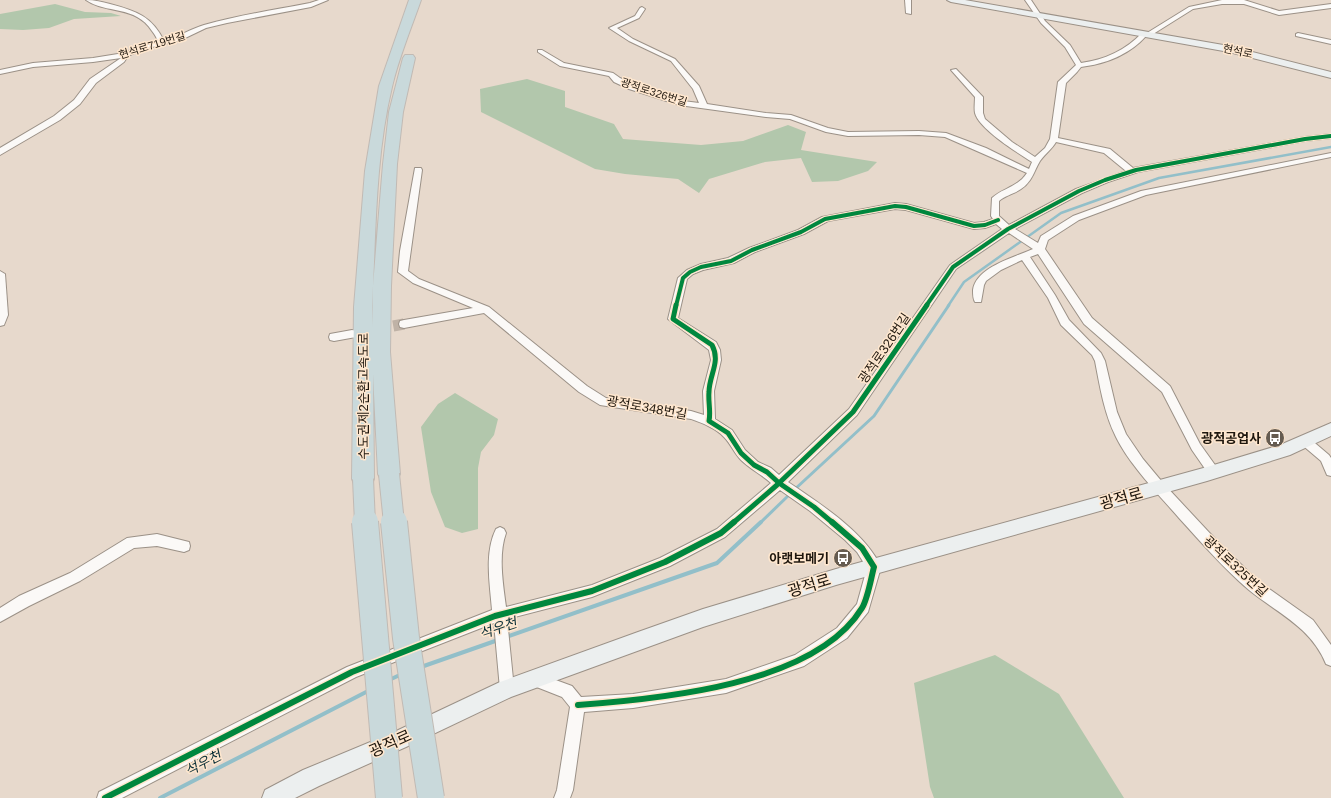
<svg xmlns="http://www.w3.org/2000/svg" width="1331" height="798" font-family="Arial,'Noto Sans KR',sans-serif">
  <rect width="100%" height="100%" fill="#e7d9cc"/>
  <g fill="#b2c7ac">
    <polygon points="55,4 85,12 111,13 121,16 74,19 49,28 23,30 0,29 0,14"/>
    <polygon points="527,79 565,91 565,107 614,124 623,139 701,145 743,141 788,125 806,132 801,150 877,162 868,171 838,181 812,182 801,158 765,162 709,179 699,193 678,179 625,174 595,169 481,112 480,89"/>
    <polygon points="455,393 498,419 494,435 481,452 478,468 478,529 462,533 445,527 431,492 421,427 438,404"/>
    <polygon points="995,655 1059,694 1124,798 934,798 930,787 914,683"/>
  </g>
  <g fill="none" stroke-linecap="round" stroke-linejoin="round">
    <polyline stroke="#92bfc9" stroke-width="2.5" points="948,306 964,282 1061,213 1159,178 1331,147"/>
    <g stroke="#92bfc9" stroke-width="3">
      <polyline points="794,490 874,416 949,305"/>
      <polyline points="760,523 790,494"/>
    </g>
    <g stroke="#92bfc9" stroke-width="4">
      <polyline points="506,637 717,563 761,522"/>
      <polyline points="421,667 498,640"/>
      <polyline points="389,680 402,674"/>
      <polyline points="160,798 370,690"/>
    </g>
    <polyline stroke="#bfb2a6" stroke-width="11" stroke-dasharray="11 5.5" stroke-linecap="butt" points="377,329 404,324"/>
    <defs>
      <g id="street">
        <path d="M86,0C95,0 102,2 110,4C136,11 152,16 164,41C179,37 190,29 204,25C239,15 274,10 310,3L319,0H328L311,7L227,23L206,28L181,40L140,50L128,56L124,62L96,83L80,104L60,120L0,155V148L54,116L74,100L90,79L121,58L93,62L33,67L0,74V70L33,63L93,58L124,53L136,48L158,42C157,38 155,35 152,31C136,5 105,14 86,0Z"/>
        <polygon points="905,0 911,0 911,14 906,13"/>
        <path d="M1025,0H1031L1045,21L1070,45L1081,63C1104,60 1126,50 1142,33H1147L1189,7L1222,0H1244L1279,11L1331,4V8L1279,15L1244,4H1222L1193,9L1150,36H1146C1129,55 1105,64 1081,67L1077,72L1066,83L1058,138L1110,149L1133,168L1305,137L1331,134V138L1305,141L1138,172L1108,182L1082,193L1015,229L1038,243L1041,236L1073,216L1141,191L1331,153V157L1146,195L1079,220L1048,240L1045,249L1092,318L1170,386L1200,444L1220,472L1218,476L1214,477L1210,476L1192,450L1162,392L1084,324L1038,254L1030,257L1055,295L1069,320L1101,353L1105,361L1117,412L1126,434L1143,459L1163,483L1218,542L1258,581L1313,620L1331,645V666L1326,664C1311,627 1277,613 1249,590C1223,568 1201,542 1179,518C1159,495 1129,464 1116,437C1104,413 1100,387 1095,361L1092,355L1061,325L1048,298L1022,260L1001,270L986,281L984,285L981,302H975C973,299 973,295 973,290C976,267 1015,257 1033,249L1009,233L956,269L857,415L788,482C819,503 865,532 881,567L868,612L847,638L804,666L726,693L633,708L584,712L573,790L570,798H554L557,790L570,707L562,697L529,684L527,679L529,674L534,672L572,686L581,697L633,694L726,679L795,655L837,628L857,604L867,568L857,552L845,540L810,511L780,490L725,537L670,566L592,597L507,619L514,689L512,694L507,696L502,694L500,689L494,623L356,677L122,798H97L99,792L347,667L492,610C490,585 484,553 496,529L500,527L504,529L506,533C498,555 503,584 506,607L592,585L660,558L717,529L771,483C761,474 750,469 741,460C734,453 731,444 724,437C716,428 702,423 691,419L600,405L579,392L484,313L404,328L400,327L399,324L400,321L404,320L473,308L413,283L398,272L400,251L415,168H421L422,170L408,271L419,279L489,307L587,386L606,398L691,411L704,415L703,391L711,360L709,350L668,319L678,278L687,270L701,264L728,258L749,248L798,230L822,217L895,203L906,204L974,223L984,222L993,219L991,216L992,198C1003,188 1018,187 1027,173L945,137L919,135L848,136L826,132L790,119L766,117L679,105L629,89L614,82L609,76L560,66L538,52V50H542L564,63L613,73L620,78L635,85L683,101L699,103L693,89L671,61L629,41L609,28L635,16L640,8L642,7L645,9L639,18L617,28L633,39L675,59L699,86L707,104L766,113L791,115L828,128L848,132L919,131L946,133L986,148L1029,169L1032,162C1018,153 979,129 975,113C974,108 975,102 975,97L951,70L956,69L983,97V113L985,119L1012,142L1035,157L1045,148L1050,139L1058,82L1076,65L1065,47L1041,23ZM1056,142L1104,153L1126,171L1076,189L1009,225L999,216V201C1006,195 1014,194 1021,189C1032,182 1034,171 1040,161C1045,154 1052,149 1056,142ZM895,209L906,210L974,229L985,228L996,224L1002,229L950,265L849,409L779,475L771,468L758,462L745,450L732,430L715,419L714,391L721,360L720,350L716,342L678,318L687,279L693,274L703,270L734,263L755,252L804,234L828,221Z"/>
        <polygon points="1298,33 1331,40 1331,44 1296,36 1296,34"/>
        <polygon points="0,271 5,274 8,315 4,325 0,326"/>
        <polygon points="352,330 356,331 357,334 356,337 334,341 330,340 329,337 330,334"/>
        <polygon points="1305,436 1309,438 1329,455 1331,458 1331,476 1327,475 1321,461 1301,444 1299,441 1301,438"/>
        <polygon points="157,534 189,542 190,546 189,550 184,552 157,546 134,548 80,581 29,606 0,622 0,608 19,596 70,573 127,538"/>
      </g>
      <g id="secondary">
        <polygon points="947,0 965,0 1229,46 1331,72 1331,78 1229,52 951,2"/>
        <polygon points="1331,423 1331,436 1290,455 1207,481 836,585 703,627 511,697 406,747 319,786 295,798 262,798 265,790 303,770 392,733 500,682 638,632 703,609 836,569 1207,467 1280,445"/>
      </g>
      <path id="highway" d="M409,0H421C411,29 399,57 392,87C375,158 376,234 372,307V327L373,286L383,164L389,112L403,58L405,55H413L415,58L403,112L397,164L391,286L390,352L400,474L397,480L389,483L381,480L378,474L373,374L374,479L371,486L363,488L355,486L352,479L354,307L365,171L379,86Z"/>
    </defs>
    <use href="#street" stroke="#9b9187" stroke-width="2"/>
    <use href="#secondary" stroke="#9b9187" stroke-width="2"/>
    <use href="#highway" stroke="#c1bab4" stroke-width="2"/>
    <use href="#street" fill="#fbf9f7" fill-rule="evenodd"/>
    <use href="#secondary" fill="#ecefef" fill-rule="evenodd"/>
    <use href="#highway" fill="#c9d9db" fill-rule="evenodd"/>
    <defs>
      <g id="highway-bridge-far1">
        <polyline points="389,474 394,523"/>
        <polyline points="363,479 365,523"/>
      </g>
      <g id="highway-bridge">
        <polyline points="365,522 389,798"/>
        <polyline points="394,522 406,638 431,798"/>
      </g>
    </defs>
    <use href="#highway-bridge-far1" stroke="#c1bab4" stroke-width="22" stroke-linecap="butt"/>
    <use href="#highway-bridge" stroke="#c1bab4" stroke-width="28" stroke-linecap="butt"/>
    <use href="#highway-bridge-far1" stroke="#c9d9db" stroke-width="20"/>
    <use href="#highway-bridge" stroke="#c9d9db" stroke-width="26"/>
    <defs>
      <g id="cycleway-far2">
        <polyline points="676,306 683,278 690,272 701,267 731,261 752,250 801,232 825,219 895,206 906,207 974,226 985,225 998,220"/>
        <polyline points="926,306 953,267 1008,229 1079,191 1105,180 1136,170 1305,139 1331,136"/>
      </g>
      <g id="cycleway-far1">
        <path d="M676,305L673,319L712,345C721,362 709,375 709,392C708,402 711,411 709,421L728,433L741,453L754,465L767,472L779,483L814,507L833,523"/>
        <polyline points="733,523 777,485 853,412 927,305"/>
      </g>
      <g id="cycleway">
        <path d="M578,705C660,699 815,685 862,608C868,598 871,578 874,567L862,548L832,522"/>
        <polyline points="105,798 352,672 495,616 592,591 665,562 721,533 734,522"/>
      </g>
    </defs>
    <use href="#cycleway-far2" stroke="#ffe7ce" stroke-width="6"/>
    <use href="#cycleway-far1" stroke="#ffe7ce" stroke-width="8"/>
    <use href="#cycleway" stroke="#ffe7ce" stroke-width="9"/>
    <use href="#cycleway-far2" stroke="#00873e" stroke-width="4"/>
    <use href="#cycleway-far1" stroke="#00873e" stroke-width="5"/>
    <use href="#cycleway" stroke="#00873e" stroke-width="6"/>
  </g>
  <defs>
    <symbol id="bus-disc" viewBox="-11 -11 22 22"><circle r="9.5" fill="#655b50" stroke="#ffe7ce"/><path d="M-5-6H5V4H4V6H2V4H-2V6H-4V4H-5ZM-3.5-4V0h7V-4ZM-3.5 1.2v1.5H-2V1.2ZM2 1.2v1.5H3.5V1.2Z" fill="#fff"/></symbol>
  </defs>
  <g fill-rule="evenodd">
    <use href="#bus-disc" x="1264" y="427" width="22" height="22"/>
    <use href="#bus-disc" x="832" y="547" width="22" height="22"/>
  </g>
  <g text-anchor="middle" stroke-width="3" stroke-linejoin="round" paint-order="stroke">
    <g font-size="11" fill="#1f170e" stroke="#ffe7ce">
      <text transform="translate(152 45) rotate(-17)" y="4">현석로719번길</text>
      <text transform="translate(1238 51) rotate(12)" y="4">현석로</text>
      <text transform="translate(654 92) rotate(18)" y="4">광적로326번길</text>
    </g>
    <g font-size="13" fill="#1f170e" stroke="#ffe7ce">
      <text transform="translate(884 348) rotate(-56)" y="5">광적로326번길</text>
      <text transform="translate(363 396) rotate(-90)" y="5">수도권제2순환고속도로</text>
      <text transform="translate(647 407) rotate(10)" y="5">광적로348번길</text>
      <text transform="translate(1236 566) rotate(43)" y="5">광적로325번길</text>
    </g>
    <g font-size="13" font-weight="bold" fill="#1f170e" stroke="#ffe7ce" text-anchor="end">
      <text x="1261" y="443">광적공업사</text>
      <text x="829" y="563">아랫보메기</text>
    </g>
    <g font-size="14" font-style="italic" fill="#0b2f38" stroke="#ffe7ce">
      <text transform="translate(498 628) rotate(-19)" y="5">석우천</text>
      <text transform="translate(203 763) rotate(-27)" y="5">석우천</text>
    </g>
    <g font-size="16" fill="#1f170e" stroke="#ffe7ce">
      <text transform="translate(1121 498) rotate(-16)" y="6">광적로</text>
      <text transform="translate(809 585) rotate(-17)" y="6">광적로</text>
      <text transform="translate(390 743) rotate(-24)" y="6">광적로</text>
    </g>
  </g>
</svg>
